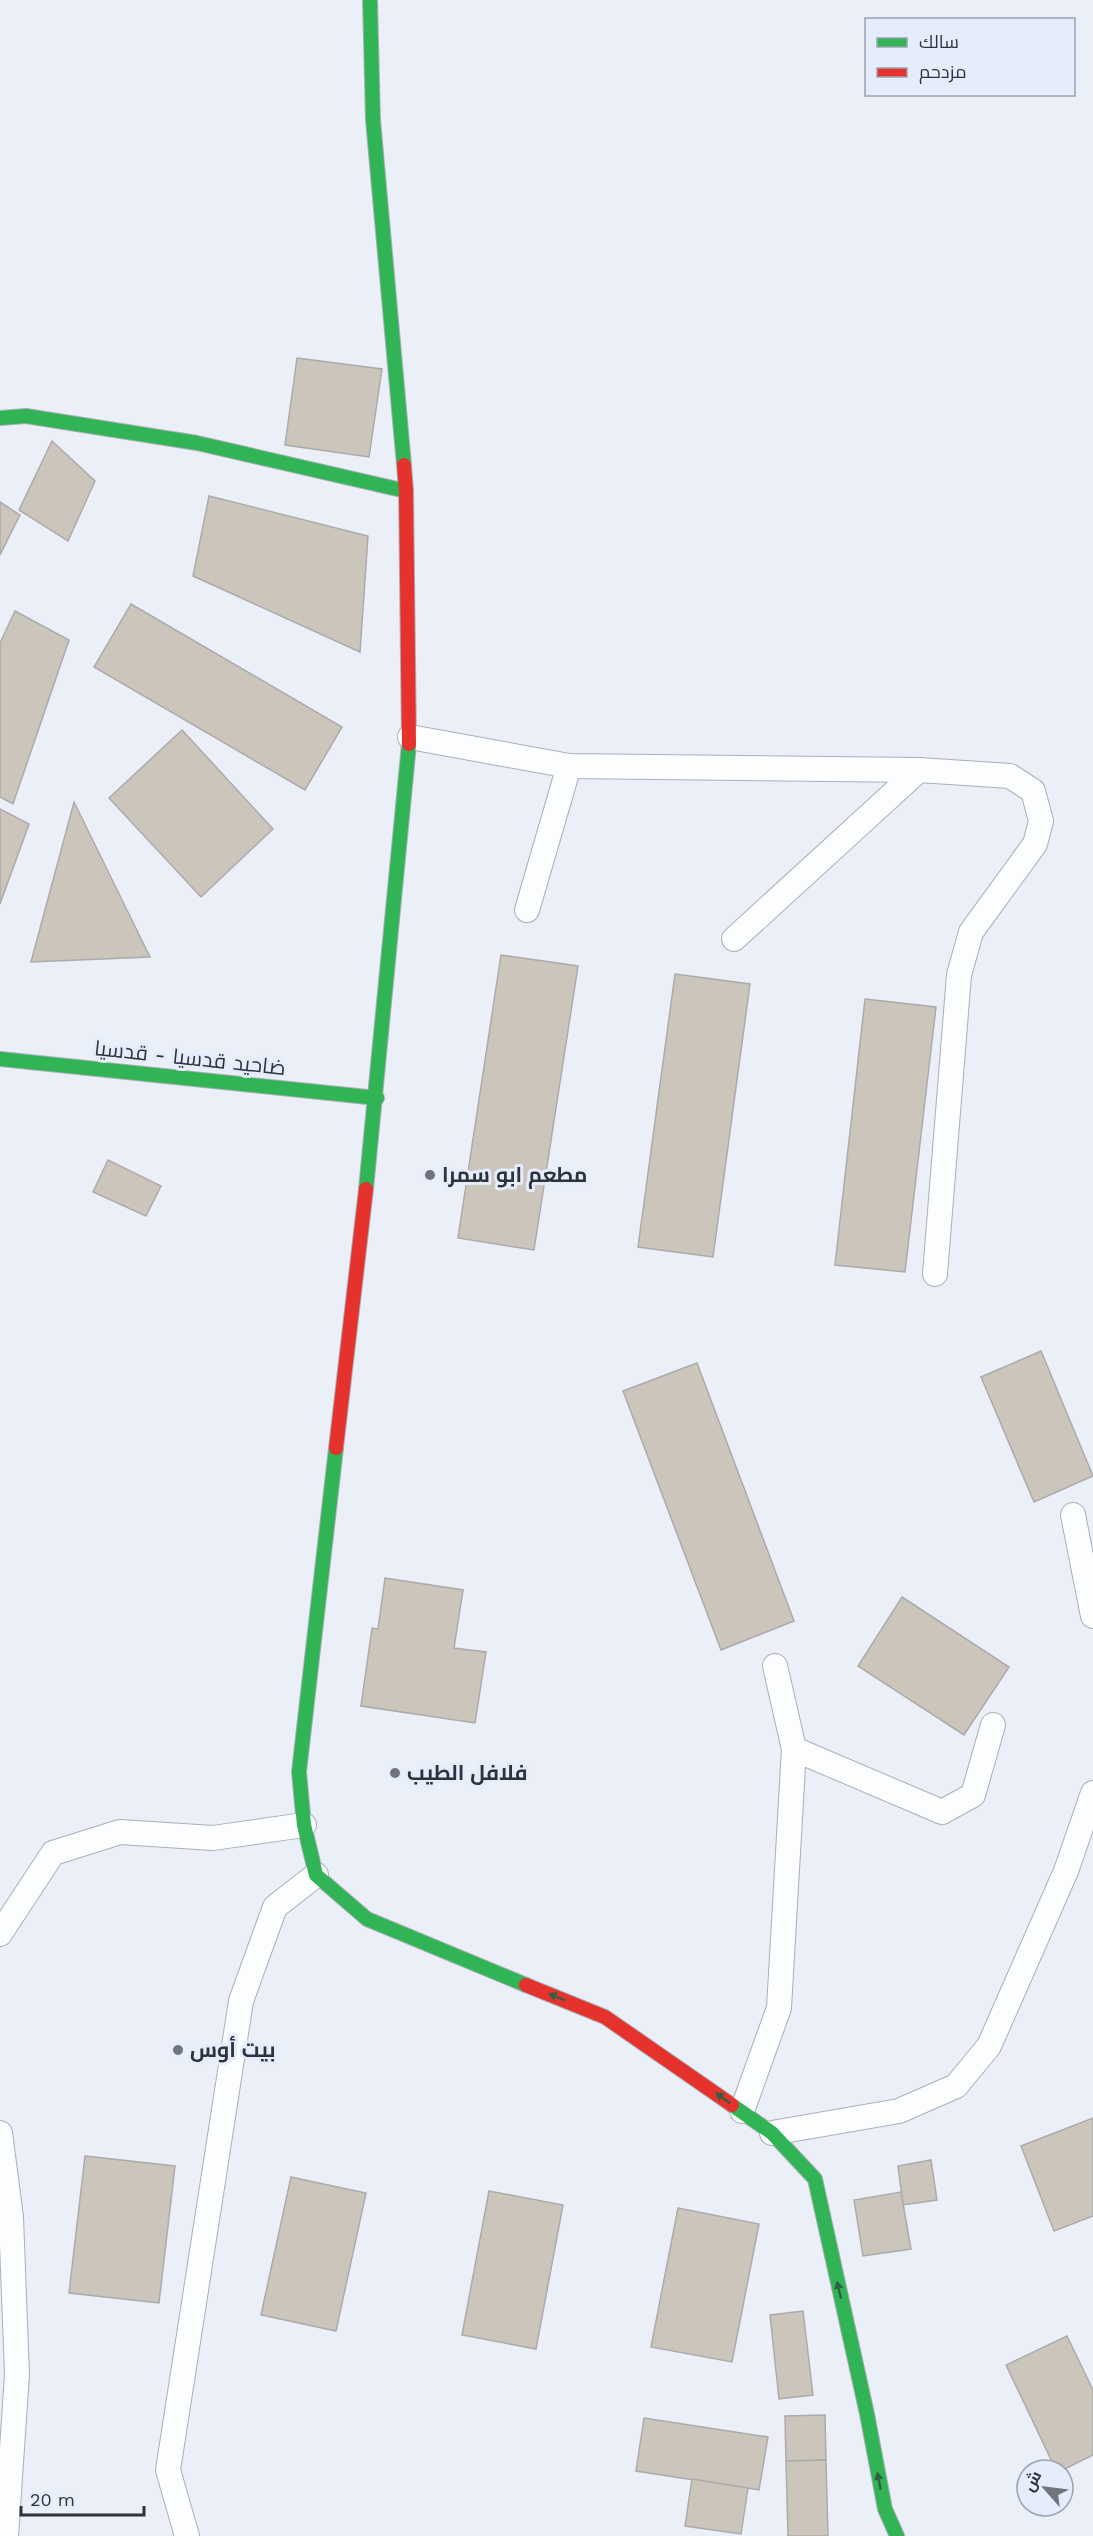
<svg xmlns="http://www.w3.org/2000/svg" width="1093" height="2536" font-family="'Work Sans',Cairo,sans-serif">
  <rect width="100%" height="100%" fill="#ebeff7"/>
  <g fill="#cbc5bb" stroke="#acabac" stroke-width="1.5">
    <polygon points="297,358 382,369 369,457 285,445"/>
    <polygon points="52,441 95,481 68,541 19,510"/>
    <polygon points="209,496 368,536 360,652 193,576"/>
    <polygon points="0,502 20,515 0,555"/>
    <polygon points="131,604 342,727 305,790 94,667"/>
    <polygon points="15,611 69,640 13,804 0,797 0,643"/>
    <polygon points="182,730 273,829 201,897 109,798"/>
    <polygon points="74,802 150,957 31,962"/>
    <polygon points="0,809 29,824 0,904"/>
    <polygon points="501,955 578,966 534,1250 458,1238"/>
    <polygon points="675,974 750,984 713,1257 638,1247"/>
    <polygon points="865,999 936,1007 905,1272 835,1265"/>
    <polygon points="108,1160 161,1186 146,1216 93,1192"/>
    <polygon points="1041,1351 1093,1476 1034,1502 981,1377"/>
    <polygon points="697,1363 794,1621 721,1650 623,1391"/>
    <polygon points="385,1578 463,1590 454,1648 486,1652 475,1723 361,1706 372,1628 378,1629"/>
    <polygon points="902,1597 1009,1667 964,1735 858,1666"/>
    <polygon points="1093,2118 1093,2216 1054,2231 1021,2146"/>
    <polygon points="85,2156 175,2166 159,2303 69,2293"/>
    <polygon points="931,2160 937,2200 903,2205 898,2166"/>
    <polygon points="291,2177 366,2193 336,2331 261,2315"/>
    <polygon points="489,2191 563,2205 536,2349 462,2335"/>
    <polygon points="901,2192 911,2249 863,2256 854,2200"/>
    <polygon points="678,2208 759,2224 732,2362 651,2347"/>
    <polygon points="803,2311 813,2395 779,2399 770,2315"/>
    <polygon points="1067,2336 1093,2390 1093,2455 1063,2470 1056,2470 1006,2365"/>
    <polygon points="825,2415 826,2460 786,2461 785,2416"/>
    <polygon points="644,2418 768,2437 759,2490 636,2471"/>
    <polygon points="826,2460 828,2536 788,2536 786,2461"/>
    <polygon points="692,2479 748,2488 741,2534 685,2526"/>
  </g>
  <g fill="none" stroke-linecap="round" stroke-linejoin="round">
    <defs>
      <g id="lane">
        <polyline points="410,737 569,766 919,770 1010,776 1033,791 1041,821 1035,844 971,932 959,975 935,1274"/>
        <polyline points="527,910 569,766"/>
        <polyline points="734,939 919,770"/>
        <polyline points="1073,1515 1093,1616"/>
        <polyline points="794,1749 942,1812 973,1795 993,1725"/>
        <polyline points="0,1934 53,1853 120,1832 213,1838 304,1825"/>
        <polyline points="742,2111 779,2008 794,1749 775,1666"/>
        <polyline points="0,2133 11,2217 17,2375 6,2536"/>
        <polyline points="772,2133 899,2111 956,2086 989,2046 1066,1871 1093,1793"/>
        <polyline points="187,2536 168,2470 241,2001 275,1907 316,1875"/>
      </g>
      <g id="fast">
        <polyline points="370,0 373,120 404,465"/>
        <polyline points="0,418 26,416 197,443 406,491"/>
        <polyline points="0,1059 377,1098"/>
        <polyline points="366,1189 409,744"/>
        <polyline points="336,1448 299,1772 304,1825 316,1875 367,1919 526,1985"/>
        <polyline points="732,2105 772,2133 815,2179 867,2414 885,2509 897,2536"/>
      </g>
      <g id="jam">
        <polyline points="404,465 406,491 409,744"/>
        <polyline points="336,1448 366,1189"/>
        <polyline points="526,1985 605,2017 732,2105"/>
      </g>
    </defs>
    <use href="#lane" stroke="#abafb6" stroke-width="26"/>
    <use href="#fast" stroke="#abafb6" stroke-width="16"/>
    <use href="#jam" stroke="#abafb6" stroke-width="16"/>
    <use href="#lane" stroke="#fcfdfe" stroke-width="24"/>
    <use href="#fast" stroke="#30b455" stroke-width="14"/>
    <use href="#jam" stroke="#e5322d" stroke-width="14"/>
  </g>
  <defs><path id="oneway-solid" d="M-6-.8H1V-3.2L6.5 0L1 3.2V.8H-6Z" transform="scale(1.5)"/></defs>
  <g fill="#2f6043">
    <use href="#oneway-solid" transform="translate(557 1997) rotate(-157)"/>
    <use href="#oneway-solid" transform="translate(723 2098) rotate(-144)"/>
    <use href="#oneway-solid" transform="translate(839 2290) rotate(-103)"/>
    <use href="#oneway-solid" transform="translate(879 2481) rotate(-101)"/>
  </g>
  <g fill="#71747c" stroke="#e5edfd" stroke-width="2">
    <circle cx="430" cy="1175" r="6"/>
    <circle cx="395" cy="1773" r="6"/>
    <circle cx="178" cy="2050" r="6"/>
  </g>
  <g text-anchor="middle" stroke-width="6" stroke-linejoin="round" paint-order="stroke">
    <g font-size="21" fill="#2f323a" stroke="#e5edfd">
      <text transform="translate(190 1058) rotate(6)" y="7">ضاحيد قدسيا - قدسيا</text>
    </g>
    <g font-size="21" font-weight="bold" fill="#2f323a" stroke="#e5edfd" text-anchor="start">
      <text x="442" y="1182">مطعم ابو سمرا</text>
      <text x="407" y="1780">فلافل الطيب</text>
      <text x="190" y="2057">بيت أوس</text>
    </g>
  </g>
  <rect x="865" y="18" width="210" height="78" fill="#e5edfd" stroke="#9ca2af" stroke-width="1.5"/>
  <rect x="877" y="38" width="30" height="9" fill="#30b455" stroke="#9ca2af" stroke-width="1.5"/>
  <text x="919" y="48" font-size="18" fill="#2f323a">سالك</text>
  <rect x="877" y="68" width="30" height="9" fill="#e5322d" stroke="#9ca2af" stroke-width="1.5"/>
  <text x="919" y="78" font-size="18" fill="#2f323a">مزدحم</text>
  <g transform="translate(1045 2488) rotate(298)"><circle r="28" fill="#e5edfd" stroke="#9ca2af" stroke-width="1.5"/>
  <path d="M0-4.5L10 22L0 15L-10 22Z" fill="#71747c"/>
  <text y="-9" font-size="16" font-weight="bold" text-anchor="middle" fill="#2f323a">ش</text>
  </g>
  <path d="M21 2506v9h123v-9" fill="none" stroke="#2f323a" stroke-width="3"/>
  <text x="30" y="2506" font-size="18" fill="#2f323a" stroke="#e5edfd" stroke-width="4.5" paint-order="stroke">20 m</text>
</svg>
